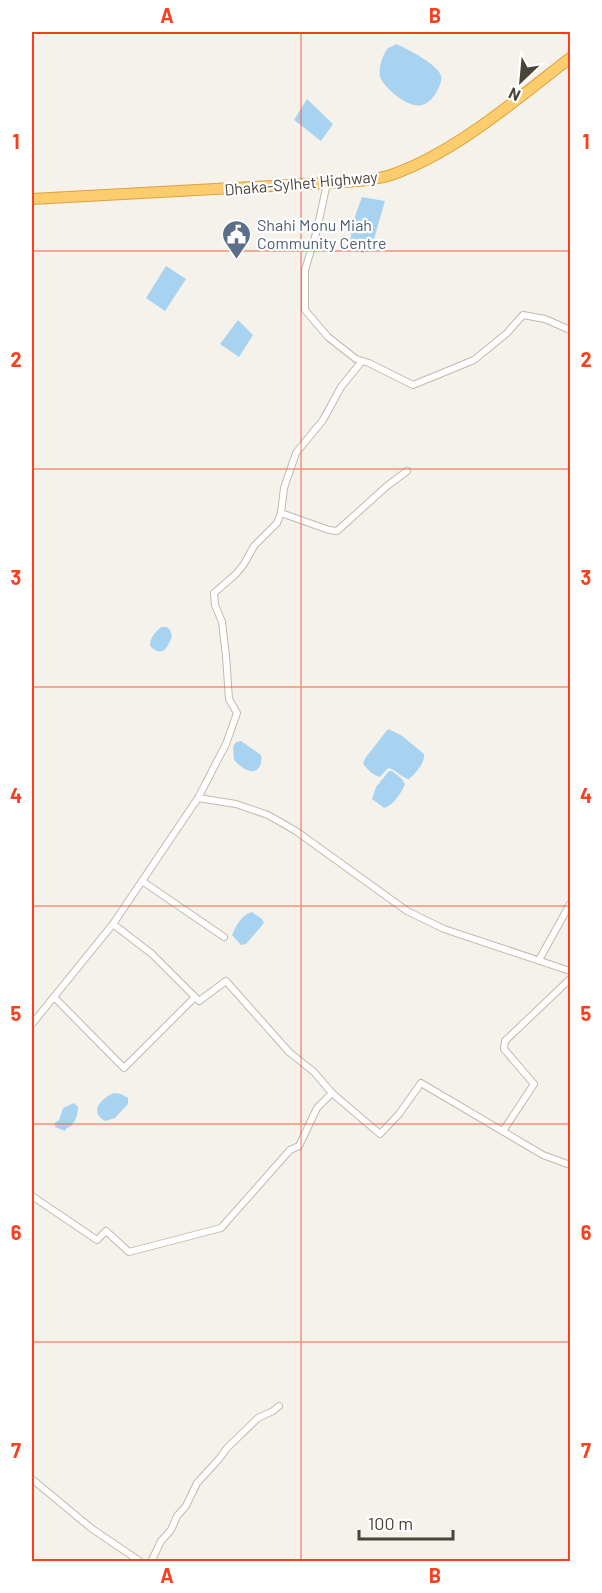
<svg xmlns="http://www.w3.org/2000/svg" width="602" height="1593" font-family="Barlow,sans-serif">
  <rect width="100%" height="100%" fill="#f5f2eb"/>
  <g fill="#a8d3f0">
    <path d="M396,44C406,48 439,65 441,76C442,80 440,86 438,89C435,96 429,103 422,105C409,109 386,89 381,79C377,71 382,55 388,48C388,48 395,45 396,44Z"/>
    <polygon points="307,99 333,124 321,141 294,120"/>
    <polygon points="362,197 385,201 374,239 363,253 349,247 354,219"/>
    <polygon points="166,266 186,279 165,311 146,298"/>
    <polygon points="238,320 253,335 239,357 220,344"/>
    <path d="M161,627H167L170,630L172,636C168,648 162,658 150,646C150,637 155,633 161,627Z"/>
    <path d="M388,729L401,735L424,754C425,763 416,773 409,779C401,778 396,769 388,768L380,777C374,776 366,769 363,763L366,757Z"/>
    <path d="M241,741L261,755C263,764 258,775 247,770C242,768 238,764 234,760L233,747L236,742Z"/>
    <path d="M389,771H392L402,779L405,784C401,793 394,805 384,808L372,799L376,787Z"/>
    <path d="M252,912L262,919L264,923L246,944L241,945L232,935C236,926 241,915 252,912Z"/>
    <path d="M114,1093L121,1094L128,1098V1104L115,1118L105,1121C88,1111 102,1098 114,1093Z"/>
    <path d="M74,1103L78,1107C78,1114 76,1121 71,1126C69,1127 66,1128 65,1131L55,1127V1123L59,1120L63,1108Z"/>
  </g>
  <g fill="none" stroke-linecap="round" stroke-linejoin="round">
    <defs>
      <g id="street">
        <polyline points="327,183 317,230 305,270 305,310 328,337 356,359 369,363 413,385 474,360 507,333 523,315 545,319 570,330"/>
        <polyline points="281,513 329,530 337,531 387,486 407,471"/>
        <polyline points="198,798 236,804 268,815 296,831 407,911 444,929 570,971"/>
        <polyline points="142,881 224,937"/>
        <polyline points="113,924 152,954 199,1001 226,981 289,1052 314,1072 332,1093 380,1134 399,1114 421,1083 543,1155 570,1165"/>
        <polyline points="539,960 570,904"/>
        <polyline points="54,997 124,1068 195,997"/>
        <polyline points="32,1024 113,924 198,798 226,744 237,713 229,699 226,656 222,622 215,605 214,593 236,574 244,564 254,546 277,523 281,513 284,488 296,453 323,420 341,387 362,361"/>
        <polyline points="503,1131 534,1084 504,1049 505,1041 570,979"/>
        <polyline points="32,1196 97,1240 106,1231 129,1252 221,1228 290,1150 299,1146 317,1108 332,1093"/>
        <polyline points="32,1479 91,1528 141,1562"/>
        <polyline points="151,1562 161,1541 171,1530 177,1516 186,1506 197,1483 219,1459 227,1448 258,1418 273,1411 279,1406"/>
      </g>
      <path id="highway" d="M32,199L327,183C348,182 371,181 391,175C455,153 517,99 570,58"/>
    </defs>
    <use href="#street" stroke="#c1baad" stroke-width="8"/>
    <use href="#highway" stroke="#dda23d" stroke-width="12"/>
    <use href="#street" stroke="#fff" stroke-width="6"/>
    <use href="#highway" stroke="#fccd6e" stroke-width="10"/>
  </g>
  <path fill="none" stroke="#f8401f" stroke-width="1.5" stroke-opacity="0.55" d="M301,32V1562M32,251H570M32,469H570M32,687H570M32,906H570M32,1124H570M32,1342H570"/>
  <defs>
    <symbol id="civic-pin" viewBox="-11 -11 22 30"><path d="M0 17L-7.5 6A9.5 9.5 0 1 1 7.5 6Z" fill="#5c6f8a" stroke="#fff"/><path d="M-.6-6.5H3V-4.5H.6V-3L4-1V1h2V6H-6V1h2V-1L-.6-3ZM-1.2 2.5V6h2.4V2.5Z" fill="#fff"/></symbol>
  </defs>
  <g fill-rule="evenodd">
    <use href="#civic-pin" x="220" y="218" width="33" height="45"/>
  </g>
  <g text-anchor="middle" stroke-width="4.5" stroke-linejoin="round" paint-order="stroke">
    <g font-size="16" fill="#494338" stroke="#fff">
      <text transform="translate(301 183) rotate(-5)" y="6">Dhaka-Sylhet Highway</text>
    </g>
    <g font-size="16" fill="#4e5e75" stroke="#fff" text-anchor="start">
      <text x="257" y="231">Shahi Monu Miah<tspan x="257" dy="18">Community Centre</tspan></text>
    </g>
  </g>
  <rect width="602" height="1593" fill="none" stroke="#ffffff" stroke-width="66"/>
  <g transform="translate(521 81) rotate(206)" stroke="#ffffff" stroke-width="4.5" paint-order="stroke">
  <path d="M0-4.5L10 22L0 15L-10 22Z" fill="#494338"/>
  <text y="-9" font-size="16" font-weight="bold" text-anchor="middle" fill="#494338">N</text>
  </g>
  <path d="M359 1530v9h94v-9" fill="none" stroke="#494338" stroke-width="3"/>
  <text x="368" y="1530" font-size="18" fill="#494338" stroke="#ffffff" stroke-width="4.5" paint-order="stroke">100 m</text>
  <rect x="33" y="33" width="536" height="1527" fill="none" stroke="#f8401f" stroke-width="2"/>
  <g font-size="20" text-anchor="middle" font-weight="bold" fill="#f8401f">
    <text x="167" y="23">A</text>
    <text x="435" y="23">B</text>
    <text x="16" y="149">1</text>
    <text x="586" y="149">1</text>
    <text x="16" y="367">2</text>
    <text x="586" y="367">2</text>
    <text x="16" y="585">3</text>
    <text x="586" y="585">3</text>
    <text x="16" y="803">4</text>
    <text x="586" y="803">4</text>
    <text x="16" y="1021">5</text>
    <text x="586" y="1021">5</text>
    <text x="16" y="1240">6</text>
    <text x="586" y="1240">6</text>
    <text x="16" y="1458">7</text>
    <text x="586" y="1458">7</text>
    <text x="167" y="1583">A</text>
    <text x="435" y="1583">B</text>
  </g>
</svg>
